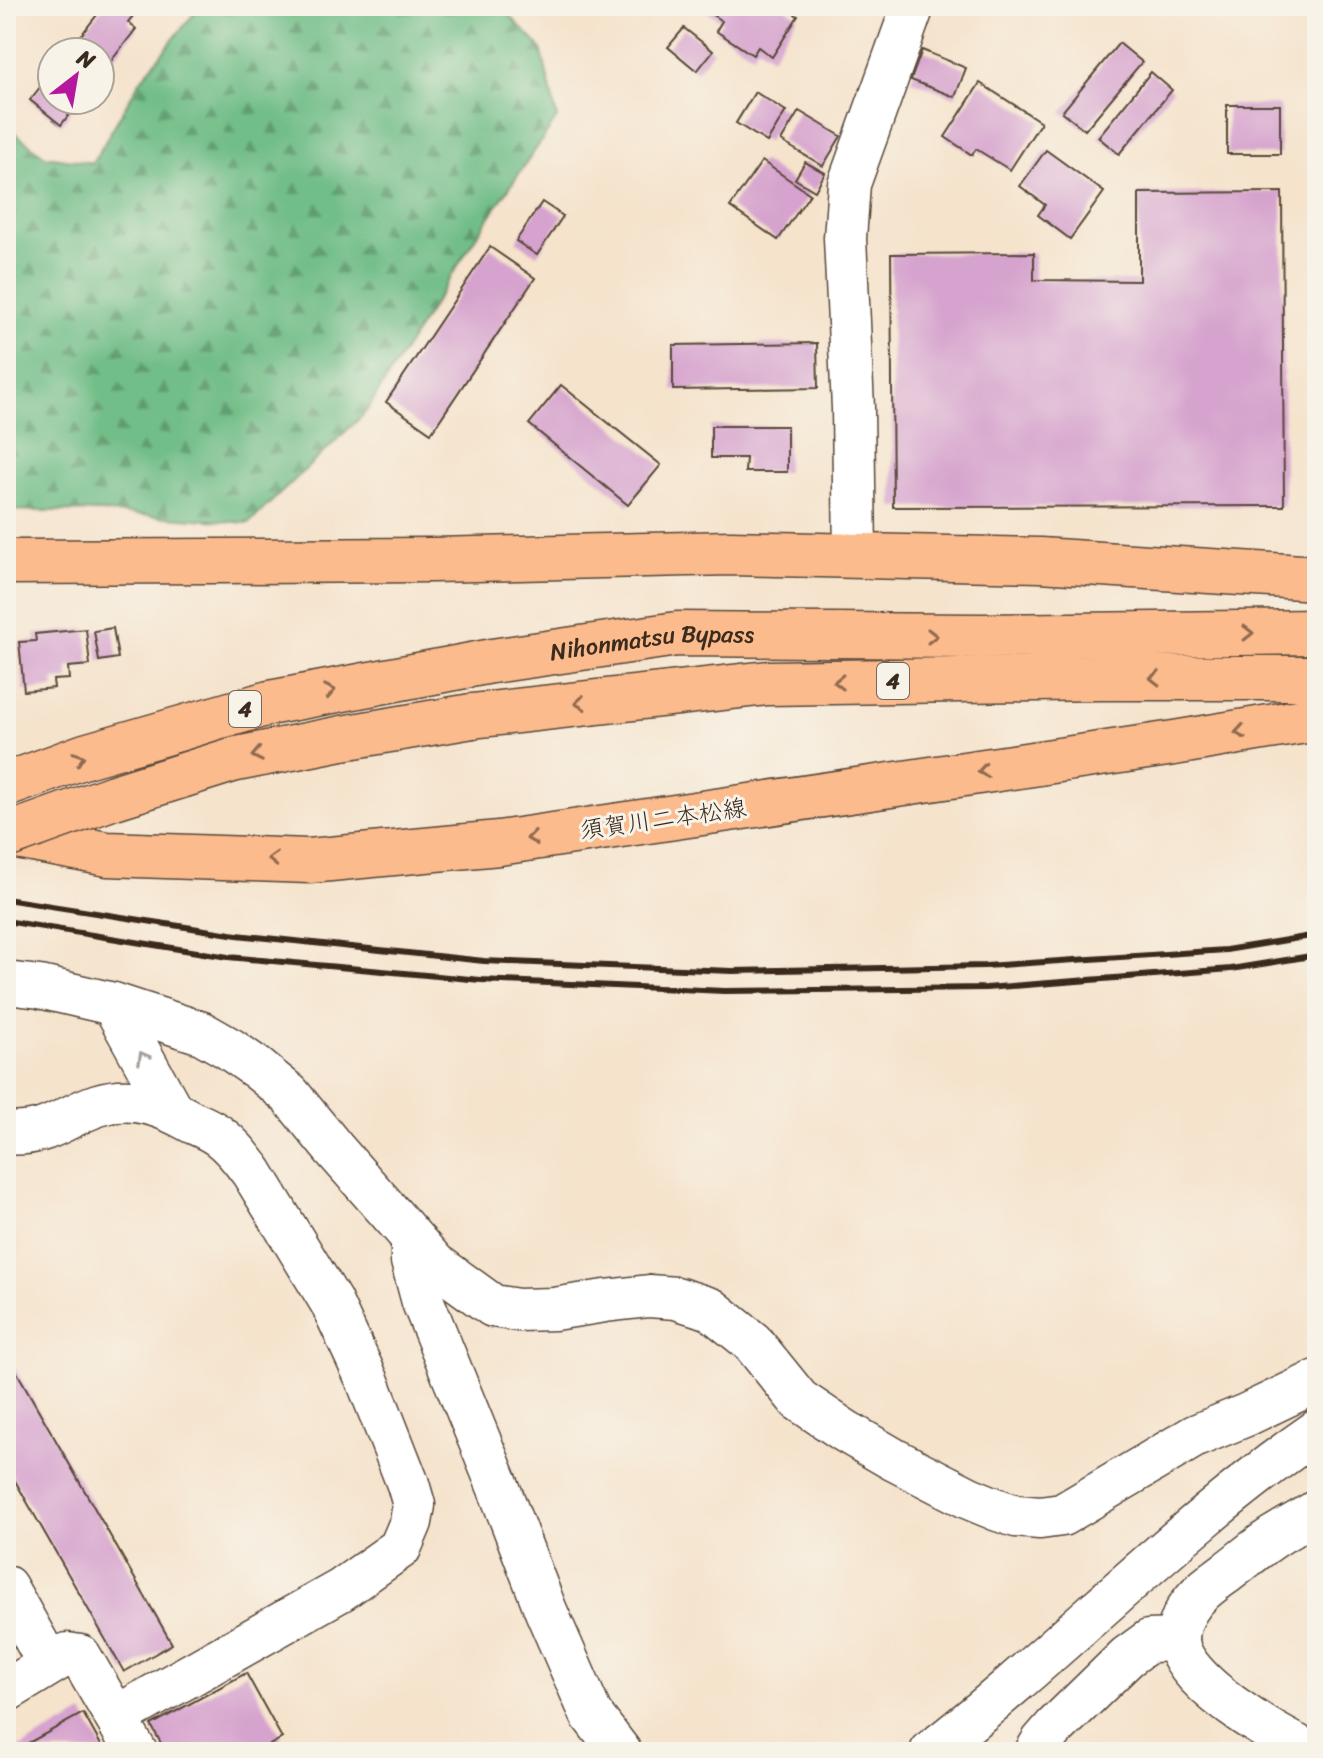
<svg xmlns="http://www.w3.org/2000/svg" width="1323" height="1758" font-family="Sriracha,'Klee One',sans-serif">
  <defs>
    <pattern id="forest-firs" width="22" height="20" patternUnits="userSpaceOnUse" patternTransform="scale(2)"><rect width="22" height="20" fill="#72be88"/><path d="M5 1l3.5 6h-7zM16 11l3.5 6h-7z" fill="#5f9b6f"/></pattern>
  </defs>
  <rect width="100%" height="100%" fill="#f7f3e8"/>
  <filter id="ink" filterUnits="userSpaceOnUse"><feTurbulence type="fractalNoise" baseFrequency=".0125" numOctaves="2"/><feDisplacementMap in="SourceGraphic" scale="16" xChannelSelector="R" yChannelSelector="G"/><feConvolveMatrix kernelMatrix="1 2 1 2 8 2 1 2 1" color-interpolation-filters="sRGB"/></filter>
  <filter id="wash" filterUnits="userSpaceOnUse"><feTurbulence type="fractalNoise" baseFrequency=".006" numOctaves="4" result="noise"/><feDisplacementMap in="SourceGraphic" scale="32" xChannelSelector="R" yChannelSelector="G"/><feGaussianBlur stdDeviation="1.8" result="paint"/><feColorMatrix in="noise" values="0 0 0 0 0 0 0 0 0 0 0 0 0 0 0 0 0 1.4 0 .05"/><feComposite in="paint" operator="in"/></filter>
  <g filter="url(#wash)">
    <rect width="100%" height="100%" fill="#f5e3cc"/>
    <polygon fill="url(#forest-firs)" stroke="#567453" stroke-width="2" points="200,6 500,6 541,48 557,118 477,235 365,413 249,523 102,512 6,510 6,126 45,156 93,163 140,81"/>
    <g id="blocks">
      <g fill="#d6a3ce">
        <polygon points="104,6 111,8 112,6 131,6 137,11 128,22 136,29 100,75 100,52 68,52"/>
        <polygon points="710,6 782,6 798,16 772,57 758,47 753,55 716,31 722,21 706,11"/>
        <polygon points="684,28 713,51 697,71 668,47"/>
        <polygon points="1119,43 1142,62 1085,130 1062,112"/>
        <polygon points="922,50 966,68 955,97 911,80"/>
        <polygon points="52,72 52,100 80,100 61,125 30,100"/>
        <polygon points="1151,72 1172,90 1119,154 1098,137"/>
        <polygon points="980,83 1041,122 1010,170 976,149 972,155 945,137"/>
        <polygon points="755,92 786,111 767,142 736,123"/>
        <rect x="1227" y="105" width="53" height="49"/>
        <polygon points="799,111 841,136 823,166 781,141"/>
        <polygon points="1046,150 1104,192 1070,239 1038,215 1045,205 1020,186"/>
        <polygon points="762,161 810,194 778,240 730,207"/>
        <polygon points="805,162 825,173 815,191 795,179"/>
        <polygon points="1282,192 1284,506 893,507 891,254 1034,253 1034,280 1139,281 1139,193"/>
        <polygon points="542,202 563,216 537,255 516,241"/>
        <polygon points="490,247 535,278 431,433 386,402"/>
        <polygon points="817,343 818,388 673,390 673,345"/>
        <polygon points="561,385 661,465 628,505 529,424"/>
        <polygon points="711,426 787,426 787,472 745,472 746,458 711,458"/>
        <polygon points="113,628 118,658 99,661 94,631"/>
        <polygon points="86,629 90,665 68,667 69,679 53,680 54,688 24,691 19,642 36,641 35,634"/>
        <polygon points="6,1353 172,1644 124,1672 6,1465"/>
        <polygon points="246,1673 282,1738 257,1752 166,1752 151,1725"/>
        <polygon points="83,1713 105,1752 12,1752"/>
      </g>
    </g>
  </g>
  <g filter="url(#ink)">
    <use href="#blocks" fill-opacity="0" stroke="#574638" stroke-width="2"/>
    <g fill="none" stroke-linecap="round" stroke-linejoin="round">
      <defs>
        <g id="minor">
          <polyline points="855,556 853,408 845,238 849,184 913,6"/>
          <polyline points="6,983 40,987 113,1004 202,1033 230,1049 257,1068 289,1094 334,1149 435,1264 493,1306 518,1310 554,1309 605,1301 649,1296 676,1298 711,1309 752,1342 799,1400 845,1431 893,1459 969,1498 998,1510 1016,1516 1040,1518 1062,1515 1195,1436 1246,1415 1317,1381"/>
          <polyline points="113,1004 172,1111"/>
          <path d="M6,1133C48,1137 62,1117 98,1105C133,1094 162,1105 192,1122C201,1126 211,1130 219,1136C233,1146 242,1159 252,1172L331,1302L368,1382L408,1484L414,1505L411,1522L400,1548L341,1590L116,1717"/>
          <polyline points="412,1240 412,1261 423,1302 498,1486 546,1611 591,1714 620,1752"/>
          <polyline points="6,1587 49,1664"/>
          <polyline points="6,1691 67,1654 80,1656 136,1752"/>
          <path d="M931,1752C1063,1649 1179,1526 1317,1431"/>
          <polyline points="1036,1752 1042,1742 1055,1727 1127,1657 1149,1641 1178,1640"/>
          <path d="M1309,1752C1275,1735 1180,1682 1178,1640C1178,1630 1181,1619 1187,1610C1196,1594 1211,1584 1226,1573C1242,1561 1258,1547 1275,1536C1289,1527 1303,1520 1317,1511"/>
        </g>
        <g id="major">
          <polyline points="6,562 433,560 731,553 1040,560 1317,578"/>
          <polyline points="6,835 107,854 309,861 499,843 1174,743 1317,719"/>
        </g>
        <g id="highway">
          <polyline points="472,716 768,683 1101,678 1317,678"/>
          <path id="s1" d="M6,785L85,756L269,703L492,661L677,634L981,636L1317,632"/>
        </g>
      </defs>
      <use href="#minor" stroke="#574638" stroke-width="45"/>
      <use href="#major" stroke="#574638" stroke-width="47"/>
      <use href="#highway" stroke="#574638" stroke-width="47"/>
      <use href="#minor" stroke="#fff" stroke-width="42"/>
      <use href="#major" stroke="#fbbb8d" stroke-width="44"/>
      <use href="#highway" stroke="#fbbb8d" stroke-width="44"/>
      <g stroke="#3b2a1e" stroke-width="6">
        <polyline points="6,899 237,935 484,961 732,971 985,966 1226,950 1317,935"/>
        <polyline points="6,921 228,957 481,980 724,991 986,988 1231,969 1317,955"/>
      </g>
      <defs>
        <polyline id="highway-bridge" points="6,836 114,797 232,760 342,738 472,716"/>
      </defs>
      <use href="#highway-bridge" stroke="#574638" stroke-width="47" stroke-linecap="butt"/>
      <use href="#highway-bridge" stroke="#fbbb8d" stroke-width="44"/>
    </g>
    <defs><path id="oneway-chevron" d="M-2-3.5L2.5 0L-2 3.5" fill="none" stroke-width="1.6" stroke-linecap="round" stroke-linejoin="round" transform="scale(2)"/></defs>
    <g stroke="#916b50">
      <use href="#oneway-chevron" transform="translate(1248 633) rotate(-1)"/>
      <use href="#oneway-chevron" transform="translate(932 636)"/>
      <use href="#oneway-chevron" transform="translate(1155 678) rotate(180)"/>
      <use href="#oneway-chevron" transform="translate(839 682) rotate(179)"/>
      <use href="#oneway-chevron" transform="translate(330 691) rotate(-11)"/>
      <use href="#oneway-chevron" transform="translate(580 703) rotate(173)"/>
      <use href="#oneway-chevron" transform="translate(1240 732) rotate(171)"/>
      <use href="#oneway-chevron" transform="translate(257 755) rotate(169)"/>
      <use href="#oneway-chevron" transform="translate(79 758) rotate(-19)"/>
      <use href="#oneway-chevron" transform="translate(983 771) rotate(171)"/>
      <use href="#oneway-chevron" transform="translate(532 838) rotate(172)"/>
      <use href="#oneway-chevron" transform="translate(273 859) rotate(-178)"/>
    </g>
    <use stroke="#a79f9a" href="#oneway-chevron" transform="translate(143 1057) rotate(-119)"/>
  </g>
  <g text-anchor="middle" stroke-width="6" stroke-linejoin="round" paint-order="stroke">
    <g fill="#f7f3e8" stroke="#73665b" stroke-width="2">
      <rect x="877" y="663" width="32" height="36" rx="6"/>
      <rect x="229" y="691" width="32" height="36" rx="6"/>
    </g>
    <g font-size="22" font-weight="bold" fill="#3b2a1e">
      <text x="893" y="689">4</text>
      <text x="245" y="717">4</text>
    </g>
    <g font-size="24" fill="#3b2a1e" stroke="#f7f3e8">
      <text dy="8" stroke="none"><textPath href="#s1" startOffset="664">Nihonmatsu Bypass</textPath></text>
      <text transform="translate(663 819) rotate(-8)" y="8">須賀川二本松線</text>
    </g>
  </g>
  <rect width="1323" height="1758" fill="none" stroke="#f7f3e8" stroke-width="32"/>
  <g transform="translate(76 76) rotate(31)"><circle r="38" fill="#f7f3e8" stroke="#aca397" stroke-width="2"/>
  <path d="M0-6L14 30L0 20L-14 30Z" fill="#b5179e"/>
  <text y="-12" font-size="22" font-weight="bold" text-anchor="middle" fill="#3b2a1e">N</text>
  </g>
</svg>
